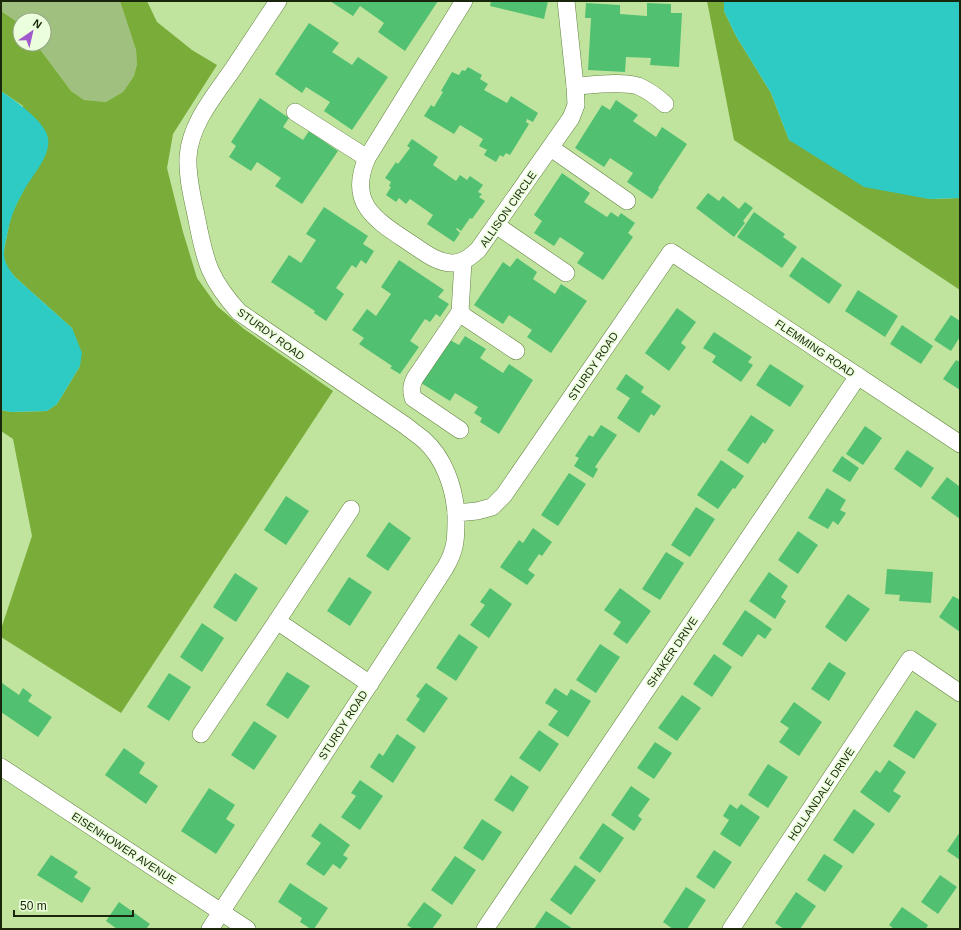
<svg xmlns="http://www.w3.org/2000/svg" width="961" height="930" font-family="Arial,sans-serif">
  <rect width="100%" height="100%" fill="#c0e49e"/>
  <polygon fill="#9fc07f" points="1,1 120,1 136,50 137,64 134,76 123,92 106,102 84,100 71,91 36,44 44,44 44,20 20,20 20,24 1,11"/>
  <g fill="#79ac39">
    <polygon points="120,1 147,1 157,22 192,50 217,65 173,134 167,168 183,232 197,278 217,306 244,329 333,391 121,713 1,637 1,629 32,536 13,439 1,431 1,410 11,412 47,411 57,404 80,366 72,328 15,277 7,267 3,255 11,215 23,191 23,106 1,91 1,11 20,24 20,44 36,44 71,91 84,100 106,102 123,92 134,76 137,64 136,50"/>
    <polygon points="707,1 724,1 724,11 736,36 771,93 789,140 929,199 960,198 960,290 734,140"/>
  </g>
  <g fill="#2dcbc4">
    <polygon points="724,1 960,1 960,198 929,199 864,187 789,140 771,93 736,36 724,11"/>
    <path d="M1,91C13,99 46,122 48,138C51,157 31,176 23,192C15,206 10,219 7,235C3,255 1,259 15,277L72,328L82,353L80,366L57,404L47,411L11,412L1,410Z"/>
  </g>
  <g fill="#51c171">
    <polygon points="330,1 438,1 405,51 378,32 384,23 360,6 353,16"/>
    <polygon points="491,1 548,1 544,19 490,6"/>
    <polygon points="586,3 620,5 620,14 647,16 647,3 671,4 671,13 682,13 679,67 650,65 651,58 626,57 625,72 588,70 591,18 585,18"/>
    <polygon points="309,23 339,43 332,52 352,65 358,57 388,77 352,130 324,111 330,102 306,87 302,93 275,74"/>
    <polygon points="468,67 482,75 480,79 488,84 484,90 507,103 511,96 538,113 533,122 527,119 526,122 529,124 510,155 506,153 503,157 500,155 496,162 484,155 487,150 479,146 483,139 460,125 454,134 424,116 431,105 434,107 443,92 441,91 452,72 459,75 462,70 465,71"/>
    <polygon points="260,98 289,118 283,127 303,140 309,131 338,151 302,204 275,186 281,178 257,162 251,171 229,157 236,146 231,142"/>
    <polygon points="616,100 638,115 633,121 656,137 662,127 687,144 658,188 659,189 652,199 627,182 633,173 610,158 604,167 575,148 602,105 610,110"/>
    <polygon points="412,139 438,157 433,165 456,181 460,175 467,180 470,176 483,185 478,192 482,194 479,197 485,201 472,219 470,218 461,231 457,228 456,229 460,233 454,242 427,224 433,215 410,199 406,204 399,198 396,202 386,195 391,187 389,186 391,182 385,178 396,162 398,164 410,148 407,146"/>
    <polygon points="562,173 590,193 584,202 607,217 611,212 618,217 621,213 635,223 628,233 633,237 603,280 577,263 584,253 560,237 554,246 534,233 542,221 534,215"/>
    <polygon points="708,193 719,201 723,196 739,209 745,202 753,208 743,221 745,223 734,237 696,208"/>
    <polygon points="324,207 368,236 363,244 374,251 366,264 361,260 356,268 352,265 336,288 344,294 326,321 314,313 315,311 271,282 289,255 301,263 316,240 306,234"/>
    <polygon points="754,212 785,234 783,237 797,247 782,268 737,237"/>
    <polygon points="802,257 842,285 829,304 789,276"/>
    <polygon points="517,258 537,272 533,279 555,294 561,284 587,301 551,353 527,337 532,330 509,315 503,324 474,305 503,262 510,267"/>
    <polygon points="399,260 444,290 438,297 449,304 440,317 436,314 430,322 425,319 410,341 419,347 400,374 390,368 392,366 359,344 364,338 352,330 367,309 376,316 391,294 381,287"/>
    <polygon points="858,290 898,316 885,337 845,311"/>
    <polygon points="677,308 696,322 681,343 686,347 669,371 645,353"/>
    <polygon points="951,315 960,321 960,337 951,351 934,340"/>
    <polygon points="902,325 933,346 921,364 890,344"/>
    <polygon points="714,332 752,357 748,362 753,365 741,382 712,362 716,356 703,348"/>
    <polygon points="465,336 486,349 480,358 503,373 509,364 533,380 499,434 480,422 482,418 474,413 478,407 455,393 450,401 421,383 428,372 429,373 450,340 459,345"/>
    <polygon points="956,360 960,362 960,390 943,379"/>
    <polygon points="770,364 804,386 790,407 756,385"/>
    <polygon points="626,374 644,387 641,392 661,406 654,416 651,414 639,433 617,418 630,398 616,389"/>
    <polygon points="751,415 774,430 765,444 763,442 748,464 727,450"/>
    <polygon points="601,425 617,435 595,467 598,469 593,478 574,466 579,458 575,456 589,435 593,437"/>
    <polygon points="865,426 882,438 863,465 846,454"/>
    <polygon points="907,450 934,468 921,488 894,469"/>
    <polygon points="842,456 859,468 850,482 832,471"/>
    <polygon points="721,460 744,476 735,489 733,488 718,509 697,495"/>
    <polygon points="569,473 586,484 558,526 541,515"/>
    <polygon points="947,477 960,487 960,519 931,498"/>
    <polygon points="827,488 846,500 840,510 846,513 838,525 833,521 828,529 808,518"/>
    <polygon points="286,496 309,511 286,545 264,530"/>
    <polygon points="696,507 715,519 690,557 671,545"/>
    <polygon points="389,522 411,538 388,571 366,556"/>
    <polygon points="533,528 552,542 542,556 539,554 528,570 535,575 527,585 500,567 519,540 523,543"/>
    <polygon points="798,531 818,545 798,574 778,560"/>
    <polygon points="666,552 684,563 660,600 642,589"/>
    <polygon points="887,569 933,572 931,603 899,601 900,595 885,594"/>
    <polygon points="769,572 788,586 781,597 786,601 775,619 749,601"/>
    <polygon points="235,573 258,588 236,622 213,607"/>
    <polygon points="349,577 372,592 350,626 327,611"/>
    <polygon points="490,588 512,604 489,638 470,625 485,605 480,602"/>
    <polygon points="620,588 651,611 627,644 613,634 621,622 604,610"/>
    <polygon points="848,594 870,609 846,642 825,627"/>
    <polygon points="953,596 960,600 960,632 939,617"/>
    <polygon points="745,610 772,629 765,639 758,634 742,657 722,644"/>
    <polygon points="202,623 224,638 202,672 180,657"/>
    <polygon points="459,634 478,647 456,681 436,668"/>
    <polygon points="600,644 620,657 596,693 576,680"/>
    <polygon points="714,654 732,667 712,697 693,684"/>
    <polygon points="829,662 846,673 829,701 811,689"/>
    <polygon points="287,672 310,686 288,719 266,705"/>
    <polygon points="169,673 191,687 169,721 147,707"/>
    <polygon points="2,683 19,695 23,688 32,695 28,701 52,717 38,737 1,712"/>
    <polygon points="426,683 448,698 424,733 406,720 420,699 416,696"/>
    <polygon points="555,688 567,696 571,689 591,701 568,737 548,725 558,711 545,703"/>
    <polygon points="682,695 701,708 677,741 658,728"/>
    <polygon points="794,702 822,722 799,756 779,742 789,728 780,722"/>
    <polygon points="916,710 937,724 914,759 893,746"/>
    <polygon points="254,721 277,736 254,770 231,755"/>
    <polygon points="539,730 559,744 540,772 519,758"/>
    <polygon points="397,734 416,747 393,783 370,767 379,753 383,756"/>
    <polygon points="655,742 672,753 654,779 637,768"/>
    <polygon points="124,748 145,763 139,773 158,786 146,804 105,775"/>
    <polygon points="889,760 906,772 893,791 901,796 889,813 860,792 876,770 880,773"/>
    <polygon points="768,764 788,777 768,808 748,795"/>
    <polygon points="511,775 529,787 513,812 494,800"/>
    <polygon points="360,780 383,796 360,830 341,817 356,796 351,793"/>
    <polygon points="631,786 650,799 638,816 642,819 634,831 611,815"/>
    <polygon points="209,788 235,805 226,819 235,825 216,854 181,831"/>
    <polygon points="730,804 737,809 741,804 760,817 740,847 720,834 729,820 723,816"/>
    <polygon points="854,809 875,824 853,854 833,840"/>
    <polygon points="482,819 502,832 483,861 463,848"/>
    <polygon points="320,823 350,845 343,855 348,858 340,869 333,864 324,876 306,864 321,843 311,836"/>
    <polygon points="603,823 624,838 600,873 579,858"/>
    <polygon points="960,832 960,860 947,851"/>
    <polygon points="714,850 732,862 714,889 696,877"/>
    <polygon points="824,854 843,866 825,892 807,880"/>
    <polygon points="51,855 78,872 74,877 91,888 82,903 37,875"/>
    <polygon points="455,856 476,870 452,905 431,890"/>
    <polygon points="575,865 596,880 571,915 550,900"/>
    <polygon points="940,875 957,887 938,914 921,902"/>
    <polygon points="290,883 328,908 314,929 311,929 300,922 302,918 278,902"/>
    <polygon points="686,887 706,900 687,929 673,929 663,922"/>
    <polygon points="796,892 816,906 800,929 784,929 775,923"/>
    <polygon points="119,902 150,924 146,929 117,929 106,921"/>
    <polygon points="424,902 442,915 432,929 413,929 407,925"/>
    <polygon points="902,907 928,925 926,929 894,929 889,925"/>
    <polygon points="546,911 573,929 534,929"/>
  </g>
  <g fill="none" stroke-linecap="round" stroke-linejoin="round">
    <defs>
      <g id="minor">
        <path d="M278,1C263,24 248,46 233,69C215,95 190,124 188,157C187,178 193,200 197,220C205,262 210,280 239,312L406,426C412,431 418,435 424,440C444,458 454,487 456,513"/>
        <path d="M464,1L367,158C347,204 376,220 410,243C423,251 435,262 451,263C462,264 470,257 478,250L571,118L576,105L575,86L566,1"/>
        <path d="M575,86C592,85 623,81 638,86C648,90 657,97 665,104"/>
        <polyline points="295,112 367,158"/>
        <polyline points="551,148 627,201"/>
        <polyline points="496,225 566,273"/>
        <polyline points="463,262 460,312 465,317 516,351"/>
        <path d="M460,430L413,398C411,390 411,385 415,378L460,312"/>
        <polyline points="277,621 351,509"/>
        <polyline points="201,734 277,621 370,684"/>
        <polyline points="1,767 247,929"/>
        <path d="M210,929L445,568C457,548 456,536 456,513L477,511L492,507L504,495L671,252L960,444"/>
        <polyline points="485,929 858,376"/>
        <polyline points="731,929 910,659 960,693"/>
      </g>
    </defs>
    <use href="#minor" stroke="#60803e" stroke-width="18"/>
    <use href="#minor" stroke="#fff" stroke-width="17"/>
  </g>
  <g text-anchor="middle" stroke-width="3.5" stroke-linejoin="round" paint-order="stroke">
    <g font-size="11" fill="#19260b" stroke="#ecffdc">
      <text transform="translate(508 209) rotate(-55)" y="4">ALLISON CIRCLE</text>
      <text transform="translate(271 334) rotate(36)" y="4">STURDY ROAD</text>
      <text transform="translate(815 348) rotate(34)" y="4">FLEMMING ROAD</text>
      <text transform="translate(593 366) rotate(-56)" y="4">STURDY ROAD</text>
      <text transform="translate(672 652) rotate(-56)" y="4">SHAKER DRIVE</text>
      <text transform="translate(343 725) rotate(-57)" y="4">STURDY ROAD</text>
      <text transform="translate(821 794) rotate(-56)" y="4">HOLLANDALE DRIVE</text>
      <text transform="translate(124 848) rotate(33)" y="4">EISENHOWER AVENUE</text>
    </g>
  </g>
  <rect width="961" height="930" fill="none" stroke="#19260b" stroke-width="4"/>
  <g transform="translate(32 32) rotate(34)"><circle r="19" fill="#ecffdc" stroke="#98a888"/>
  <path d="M0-3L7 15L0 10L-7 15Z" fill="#a15ace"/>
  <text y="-6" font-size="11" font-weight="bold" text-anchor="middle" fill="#19260b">N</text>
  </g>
  <path d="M14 910v6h119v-6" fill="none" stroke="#19260b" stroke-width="2"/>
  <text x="20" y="910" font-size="12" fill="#19260b" stroke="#ecffdc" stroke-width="3" paint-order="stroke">50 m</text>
</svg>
